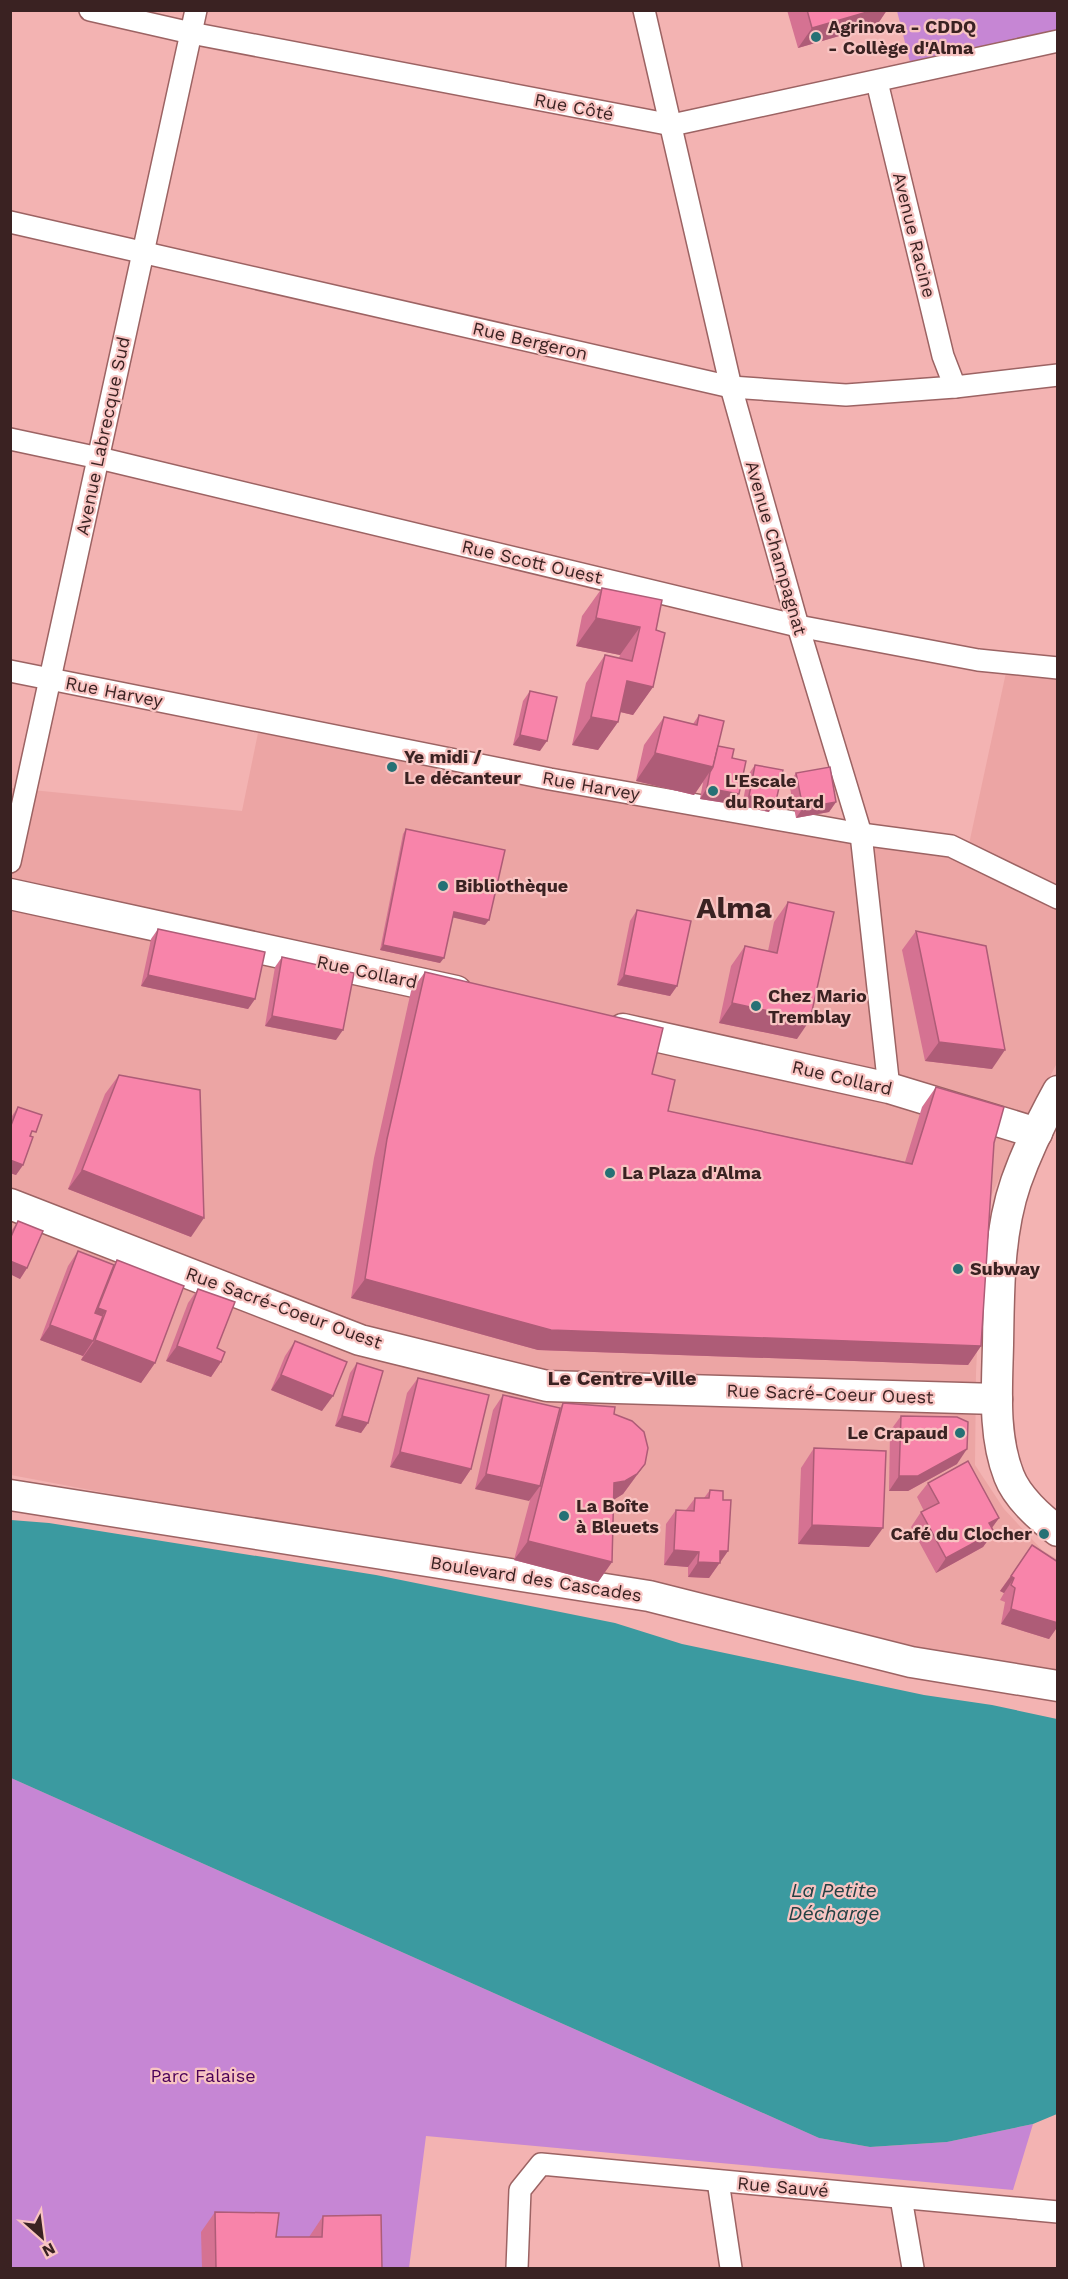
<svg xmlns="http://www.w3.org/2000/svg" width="1068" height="2279" font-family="'Work Sans',sans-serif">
  <rect width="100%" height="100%" fill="#f3b3b2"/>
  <polygon fill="#eca5a4" points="1010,654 1057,657 1057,1063 1013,1147 983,1215 976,1373 975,1465 1004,1509 1042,1550 1057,1559 1057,1674 11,1475 12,788 242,811 258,733 966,858"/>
  <g fill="#c686d4">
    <polygon points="897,11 1057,11 1057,35 911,66"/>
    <polygon points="11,1778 819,2138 870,2147 947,2142 1033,2124 1013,2190 426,2136 409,2268 11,2268"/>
  </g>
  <polygon fill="#3b9aa0" points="11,1520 49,1523 376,1575 615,1623 682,1644 924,1695 992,1705 1057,1719 1057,2114 1033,2124 947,2142 870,2147 819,2138 11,1778"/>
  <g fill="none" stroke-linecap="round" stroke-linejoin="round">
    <defs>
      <g id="street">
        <polyline points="90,10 191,33 672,125 1058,41"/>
        <polyline points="644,10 731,387 798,626 861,834 889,1088"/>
        <polyline points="877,82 943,356 955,387"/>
        <polyline points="10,222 731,387 846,395 955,387 1058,375"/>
        <polyline points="10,439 99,458 798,626 978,660 1058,668"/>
        <polyline points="10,671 550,779 861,834 951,846 1058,898"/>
        <polyline points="10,862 196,10"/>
        <polyline points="718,2181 731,2268"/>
        <polyline points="901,2198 913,2268"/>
        <polyline points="517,2268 520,2190 541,2164 1058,2212"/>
      </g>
      <g id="secondary">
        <polyline points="10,894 456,991"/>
        <polyline points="623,1029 889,1088 1037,1133"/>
        <path d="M1058,1091C1042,1120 1027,1151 1016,1182C998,1234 999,1291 998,1345C997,1389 993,1435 1009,1476C1017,1497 1040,1518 1058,1531"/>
        <polyline points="10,1204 360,1340 547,1386 997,1399"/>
        <polyline points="10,1495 649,1596 911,1662 1058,1686"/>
      </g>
    </defs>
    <use href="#street" stroke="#9c6363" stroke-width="24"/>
    <use href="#secondary" stroke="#9c6363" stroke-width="33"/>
    <use href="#street" stroke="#fff" stroke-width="21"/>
    <use href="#secondary" stroke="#fff" stroke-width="30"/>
  </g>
  <g fill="#d57292">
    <polygon points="787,10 887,10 877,25 798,48"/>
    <polygon points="602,588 656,630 653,687 633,715 620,712 618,722 598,750 572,745 586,683 605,655 619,658 620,655 576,646 582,616"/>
    <polygon points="530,691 540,751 513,745 523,701"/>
    <polygon points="699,715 718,746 732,758 732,804 700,799 703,782 694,795 636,781 644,745 664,717 693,724"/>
    <polygon points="755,765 769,812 742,806 748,775"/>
    <polygon points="796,773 836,802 829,812 796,818 789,783"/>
    <polygon points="406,829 485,925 453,917 440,963 380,950 403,834"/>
    <polygon points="788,902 797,1039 719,1023 731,966 745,946 768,951 774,922"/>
    <polygon points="637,910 677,986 670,996 617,985 630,921"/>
    <polygon points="158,929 255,999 248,1009 141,986 151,939"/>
    <polygon points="916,931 992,1069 925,1061 902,950"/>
    <polygon points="282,957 336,1040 265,1026 275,967"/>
    <polygon points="425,972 652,1074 668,1111 905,1162 922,1107 936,1087 994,1143 981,1346 968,1365 538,1350 351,1298 374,1158 411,991"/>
    <polygon points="119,1075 191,1237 68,1189 105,1094"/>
    <polygon points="18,1107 32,1137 23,1165 16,1175 10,1173 10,1119"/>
    <polygon points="18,1221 27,1268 20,1279 10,1274 10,1233"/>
    <polygon points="1058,1224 1058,1259 1057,1226"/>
    <polygon points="78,1251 114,1265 117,1260 155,1363 141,1383 81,1360 83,1356 40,1340 68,1266"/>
    <polygon points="198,1289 221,1362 211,1377 166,1361 188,1303"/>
    <polygon points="295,1341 322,1411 271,1390 285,1356"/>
    <polygon points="357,1363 368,1423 361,1433 335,1426 350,1373"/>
    <polygon points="418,1378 471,1469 461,1484 390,1467 407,1393"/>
    <polygon points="503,1395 560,1408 563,1403 614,1414 645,1464 623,1494 614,1499 612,1562 598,1582 514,1560 530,1500 475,1489 493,1410"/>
    <polygon points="901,1416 957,1464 908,1491 889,1491 890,1431"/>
    <polygon points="814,1448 869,1547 798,1544 801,1468"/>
    <polygon points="928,1483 999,1518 992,1528 994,1532 983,1547 936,1573 911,1527 921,1512 924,1511 917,1497"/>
    <polygon points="710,1490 723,1500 728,1551 709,1578 688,1577 688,1567 664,1565 666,1524 676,1510 686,1510 695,1498 704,1498"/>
    <polygon points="1032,1545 1058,1562 1058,1626 1049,1639 1001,1624 1005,1602 1000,1600 1004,1593 1000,1591"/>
    <polygon points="215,2212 276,2237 309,2237 323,2216 382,2268 202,2268 201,2232"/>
  </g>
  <g fill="#ae5c77">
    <polygon points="874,10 887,10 877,25 798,48 812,28"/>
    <polygon points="596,618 640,627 620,655 576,646"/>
    <polygon points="627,681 653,687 633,715 608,709"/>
    <polygon points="591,717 618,722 598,750 572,745"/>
    <polygon points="520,735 547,741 540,751 513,745"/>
    <polygon points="655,753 713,767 694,795 636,781"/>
    <polygon points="707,788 739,794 732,804 700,799"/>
    <polygon points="749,796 776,801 769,812 742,806"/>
    <polygon points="836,802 829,812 796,818 803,808"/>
    <polygon points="454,912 489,920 485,925 451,917"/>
    <polygon points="383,945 444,958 440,963 380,950"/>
    <polygon points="148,975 255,999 248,1009 141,986"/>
    <polygon points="624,975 677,986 670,996 617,985"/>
    <polygon points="732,1003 810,1020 797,1039 719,1023"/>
    <polygon points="272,1016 343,1030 336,1040 265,1026"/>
    <polygon points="939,1042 1005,1050 992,1069 925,1061"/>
    <polygon points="10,1160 23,1165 16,1175 10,1173"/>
    <polygon points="82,1170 204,1218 191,1237 68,1189"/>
    <polygon points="10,1261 27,1268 20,1279 10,1274"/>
    <polygon points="365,1279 981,1346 968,1365 538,1350 351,1298"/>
    <polygon points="98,1308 106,1311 92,1331 85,1328"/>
    <polygon points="50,1325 93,1341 83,1356 40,1340"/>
    <polygon points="95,1340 155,1363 141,1383 81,1360"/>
    <polygon points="177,1346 221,1362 211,1377 166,1361"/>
    <polygon points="281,1375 333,1396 322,1411 271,1390"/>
    <polygon points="342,1416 368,1423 361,1433 335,1426"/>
    <polygon points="967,1449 957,1464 908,1491 889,1491 899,1476"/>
    <polygon points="400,1452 471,1469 461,1484 390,1467"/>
    <polygon points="645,1464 623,1494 612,1501 614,1483"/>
    <polygon points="486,1474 540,1486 529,1501 475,1489"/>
    <polygon points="999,1518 988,1533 989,1523"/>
    <polygon points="812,1525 883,1528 869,1547 798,1544"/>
    <polygon points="994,1532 983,1547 936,1573 946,1558"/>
    <polygon points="528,1541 612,1562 598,1582 514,1560"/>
    <polygon points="674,1550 699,1552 688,1567 664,1565"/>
    <polygon points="720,1551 728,1551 709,1578 688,1577 698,1562"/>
    <polygon points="1011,1576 1014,1578 1004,1593 1000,1591"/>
    <polygon points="1011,1609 1058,1623 1058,1626 1049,1639 1001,1624"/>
  </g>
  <g fill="#f884aa" stroke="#ae5c77" stroke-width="1.5">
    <polygon points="807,10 874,10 812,28"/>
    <polygon points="602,588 662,600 656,630 665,633 653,687 627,681 618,722 591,717 605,655 632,661 640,627 596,618"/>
    <polygon points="530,691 557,697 547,741 520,735"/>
    <polygon points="699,715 724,721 713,767 655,753 664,717 697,725"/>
    <polygon points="718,746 734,749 732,758 746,761 739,794 707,788 710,772 713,767"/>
    <polygon points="755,765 783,770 776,801 749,796"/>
    <polygon points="830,767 836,802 803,808 796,773"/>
    <polygon points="406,829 505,850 489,920 454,912 444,958 383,945"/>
    <polygon points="788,902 834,912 810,1020 732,1003 745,946 777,953"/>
    <polygon points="637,910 691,921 677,986 624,975"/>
    <polygon points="158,929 265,952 255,999 148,975"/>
    <polygon points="916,931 986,946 1005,1050 939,1042"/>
    <polygon points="282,957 354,973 343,1030 272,1016"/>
    <polygon points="425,972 663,1028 652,1074 675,1080 668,1111 912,1164 936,1087 1004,1107 994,1143 981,1346 551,1330 365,1279 387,1139"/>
    <polygon points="119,1075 200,1090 204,1218 82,1170"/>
    <polygon points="18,1107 42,1115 36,1132 32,1131 30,1136 33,1137 23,1165 10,1160 10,1128"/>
    <polygon points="18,1221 43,1231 27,1268 10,1261 10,1239"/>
    <polygon points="78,1251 114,1265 95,1313 103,1316 93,1341 50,1325"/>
    <polygon points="117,1260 184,1286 155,1363 95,1340 106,1311 98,1308"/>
    <polygon points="198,1289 235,1302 217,1348 225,1352 221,1362 177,1346"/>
    <polygon points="295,1341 347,1362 333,1396 281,1375"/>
    <polygon points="357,1363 383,1371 368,1423 342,1416"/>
    <polygon points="418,1378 489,1395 471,1469 400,1452"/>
    <polygon points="503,1395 560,1408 540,1486 486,1474"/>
    <polygon points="563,1403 615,1407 614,1414 632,1421 644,1432 648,1448 645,1464 637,1474 625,1481 614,1483 612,1562 528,1541"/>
    <polygon points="901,1416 957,1417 968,1422 967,1449 918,1476 899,1476"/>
    <polygon points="814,1448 886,1451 883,1528 812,1525"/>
    <polygon points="968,1461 999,1518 989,1523 994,1532 946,1558 921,1512 939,1503 928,1483"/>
    <polygon points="710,1490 723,1491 723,1500 731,1500 728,1551 720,1551 720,1563 698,1562 699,1552 674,1550 676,1510 694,1511 695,1498 709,1498"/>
    <polygon points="1032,1545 1058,1562 1058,1623 1011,1609 1015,1588 1011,1585 1014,1578 1011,1576"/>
    <polygon points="215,2212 279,2213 276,2237 322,2237 323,2216 381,2215 382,2268 216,2268"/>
  </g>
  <g fill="#267175" stroke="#f8c4c2" stroke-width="2">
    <circle cx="816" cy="37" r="6"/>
    <circle cx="392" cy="767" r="6"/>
    <circle cx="713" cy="791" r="6"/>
    <circle cx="443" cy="886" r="6"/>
    <circle cx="756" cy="1006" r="6"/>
    <circle cx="610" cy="1173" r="6"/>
    <circle cx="958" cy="1269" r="6"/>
    <circle cx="960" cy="1433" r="6"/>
    <circle cx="564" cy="1516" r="6"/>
    <circle cx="1044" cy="1534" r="6"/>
  </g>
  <g text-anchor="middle" stroke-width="4.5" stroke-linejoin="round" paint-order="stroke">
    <g font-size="18" font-weight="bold" fill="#3a2222" stroke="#f8c4c2" text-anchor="start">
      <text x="828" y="33">Agrinova - CDDQ<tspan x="828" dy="21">- Collège d'Alma</tspan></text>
      <text x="404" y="763">Ye midi /<tspan x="404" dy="21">Le décanteur</tspan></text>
      <text x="725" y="787">L'Escale<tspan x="725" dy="21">du Routard</tspan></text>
      <text x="455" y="892">Bibliothèque</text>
      <text x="768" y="1002">Chez Mario<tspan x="768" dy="21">Tremblay</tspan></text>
      <text x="622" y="1179">La Plaza d'Alma</text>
      <text x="970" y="1275">Subway</text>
      <text x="948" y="1439" text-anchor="end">Le Crapaud</text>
      <text x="576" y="1512">La Boîte<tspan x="576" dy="21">à Bleuets</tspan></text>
      <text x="1032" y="1540" text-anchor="end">Café du Clocher</text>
    </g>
    <g font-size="18" fill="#3a2222" stroke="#f8c4c2">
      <text transform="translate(574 107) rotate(11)" y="6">Rue Côté</text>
      <text transform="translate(914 235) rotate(76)" y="6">Avenue Racine</text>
      <text transform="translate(530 341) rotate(13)" y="6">Rue Bergeron</text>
      <text transform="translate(103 436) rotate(-78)" y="6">Avenue Labrecque Sud</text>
      <text transform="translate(776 548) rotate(74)" y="6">Avenue Champagnat</text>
      <text transform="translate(532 562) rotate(13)" y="6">Rue Scott Ouest</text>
      <text transform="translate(114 692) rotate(11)" y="6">Rue Harvey</text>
      <text transform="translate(591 786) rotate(10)" y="6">Rue Harvey</text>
      <text transform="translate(367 972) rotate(12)" y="6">Rue Collard</text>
      <text transform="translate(842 1078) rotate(13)" y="6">Rue Collard</text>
      <text transform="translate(284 1308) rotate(20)" y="6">Rue Sacré-Coeur Ouest</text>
      <text transform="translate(830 1394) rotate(2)" y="6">Rue Sacré-Coeur Ouest</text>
      <text transform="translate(536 1579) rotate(9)" y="6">Boulevard des Cascades</text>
      <text transform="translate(783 2187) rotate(5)" y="6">Rue Sauvé</text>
    </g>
    <g font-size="18" fill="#4b0258" stroke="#f8c4c2">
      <text x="203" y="2082">Parc Falaise</text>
    </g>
    <g font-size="20" font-weight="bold" fill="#3a2222" stroke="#f8c4c2">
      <text x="622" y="1385">Le Centre-Ville</text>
    </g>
    <g font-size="20" font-style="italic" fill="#244143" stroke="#f8c4c2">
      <text x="834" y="1897">La Petite<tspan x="834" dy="23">Décharge</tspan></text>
    </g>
    <g font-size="30" font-weight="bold" fill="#3a2222" stroke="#f8c4c2">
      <text x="734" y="918">Alma</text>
    </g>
  </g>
  <rect width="1068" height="2279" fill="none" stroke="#3a2222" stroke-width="24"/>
  <g transform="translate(42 2237) rotate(152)" stroke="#f8c4c2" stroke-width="4.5" paint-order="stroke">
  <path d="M0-4.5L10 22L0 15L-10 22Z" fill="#3a2222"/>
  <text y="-9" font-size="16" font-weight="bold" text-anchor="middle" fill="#3a2222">N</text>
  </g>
</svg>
